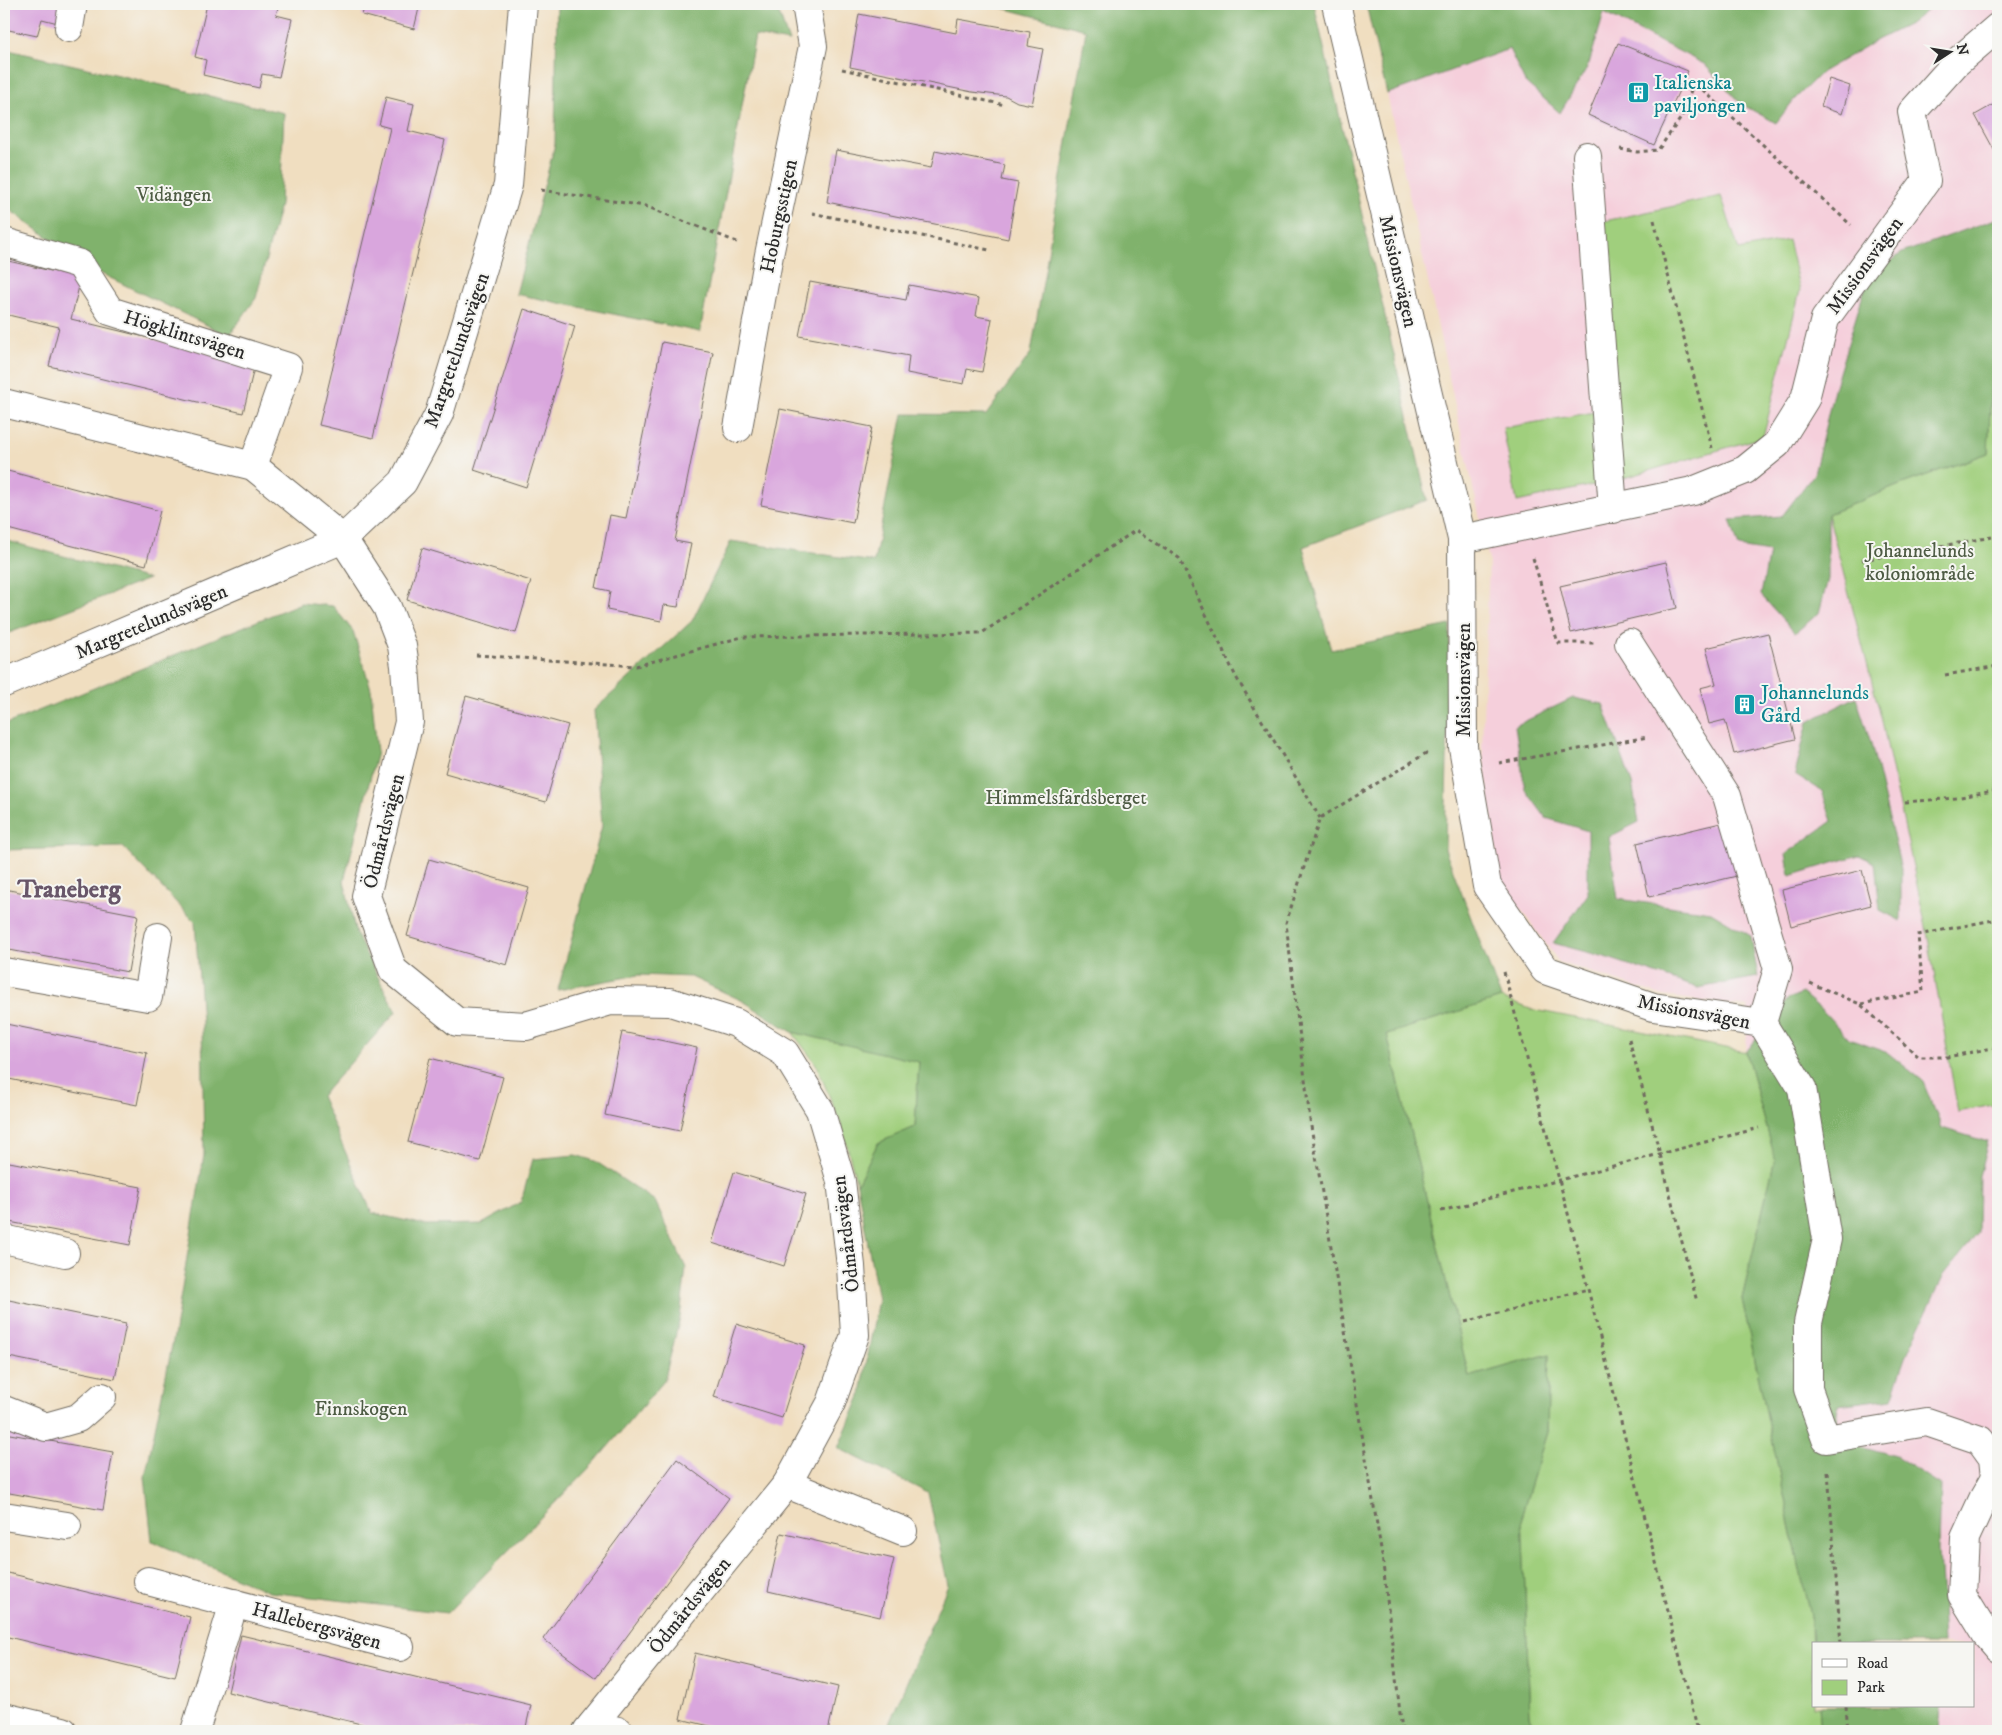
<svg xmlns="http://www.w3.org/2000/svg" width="2002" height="1735" font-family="'IM FELL DW Pica',serif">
  <rect width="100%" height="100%" fill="#f6f6f2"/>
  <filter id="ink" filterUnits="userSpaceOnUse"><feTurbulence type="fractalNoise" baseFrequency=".02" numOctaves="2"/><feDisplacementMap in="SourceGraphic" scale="10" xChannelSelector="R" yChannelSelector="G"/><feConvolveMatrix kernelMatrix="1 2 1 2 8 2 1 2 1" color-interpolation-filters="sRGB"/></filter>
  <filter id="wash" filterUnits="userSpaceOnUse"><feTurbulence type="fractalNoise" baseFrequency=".0096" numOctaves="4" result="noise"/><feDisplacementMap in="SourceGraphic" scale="20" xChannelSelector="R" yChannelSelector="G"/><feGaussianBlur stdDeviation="1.12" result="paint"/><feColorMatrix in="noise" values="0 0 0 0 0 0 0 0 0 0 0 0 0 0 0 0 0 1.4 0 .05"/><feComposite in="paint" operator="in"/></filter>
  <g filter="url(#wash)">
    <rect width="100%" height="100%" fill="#f0dec0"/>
    <polygon fill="#f5cfdb" points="1935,4 1998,4 1998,218 1902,253 1834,389 1814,474 1782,516 1730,520 1769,552 1761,595 1795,633 1819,613 1828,579 1828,514 1881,717 1927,932 1958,1112 1998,1104 1998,1731 1938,1731 1940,1706 1973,1706 1973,1644 1944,1644 1939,1549 1941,1485 1857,1445 1836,1421 1837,1405 1892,1398 1908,1352 1944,1275 1978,1233 1979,1176 1987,1142 1942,1128 1923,1081 1888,1053 1849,1039 1823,1011 1802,993 1788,999 1746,1052 1748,1007 1664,996 1559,962 1500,881 1482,746 1489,560 1387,94 1510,48 1525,82 1589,64 1603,13 1704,64 1741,104 1776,123 1793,101 1822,72 1877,40 1911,23"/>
    <g fill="#a0cf7d" stroke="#667d54">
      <polygon points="1721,196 1739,250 1788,240 1800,291 1763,437 1621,479 1517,502 1503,428 1612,409 1600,222"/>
      <polygon points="1998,379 1998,1104 1958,1112 1927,932 1881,717 1828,514 1902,484 1988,453 1991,387"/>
      <polygon points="1501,998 1530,1009 1746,1052 1775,1158 1742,1299 1811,1621 1813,1706 1819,1706 1821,1731 1535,1731 1530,1717 1522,1514 1547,1432 1549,1354 1469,1377 1387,1034"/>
      <polygon points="792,1032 919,1061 915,1127 878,1143 857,1184 842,1127 816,1064"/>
    </g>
    <g fill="#80b26c" stroke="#566e4c">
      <polygon points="557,4 773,4 780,16 789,42 755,36 700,332 516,294 555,144"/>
      <polygon points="988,4 1314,4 1427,500 1303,547 1331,650 1450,625 1445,849 1501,998 1387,1034 1469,1377 1549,1354 1547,1432 1522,1514 1530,1717 1535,1731 886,1731 948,1585 928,1493 838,1448 861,1394 878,1299 857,1184 878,1143 915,1127 919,1062 792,1032 743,1001 691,977 638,975 558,990 602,826 594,710 692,621 731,541 874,562 903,414 986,415 1031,353 1086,30"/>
      <polygon points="1366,4 1935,4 1911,23 1877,40 1822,72 1793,101 1776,123 1741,104 1704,64 1604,13 1589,64 1560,113 1525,82 1509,49 1387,94"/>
      <polygon points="4,49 284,113 280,205 256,298 229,336 96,271 4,206"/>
      <polygon points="1998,218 1998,379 1991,387 1988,453 1902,484 1828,514 1828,579 1819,613 1795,633 1761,595 1769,552 1739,547 1730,520 1782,516 1814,474 1834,389 1868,278 1902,253"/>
      <polygon points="4,540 149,579 4,635"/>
      <polygon points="301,603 333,606 353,631 371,689 377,752 344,881 356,934 396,1012 321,1096 372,1213 425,1225 482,1224 521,1202 533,1159 575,1155 595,1161 655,1201 686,1268 680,1318 664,1381 594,1463 447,1613 269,1592 152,1541 145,1477 174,1336 204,1155 202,1022 195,922 123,847 4,850 4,725"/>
      <polygon points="1856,697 1871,743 1901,869 1901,921 1880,910 1875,863 1859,855 1790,876 1786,854 1832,821 1822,791 1795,774 1808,722"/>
      <polygon points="1573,698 1603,704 1632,783 1639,822 1609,837 1618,899 1711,912 1751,936 1758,977 1698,988 1605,957 1553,943 1588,894 1588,831 1546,818 1525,789 1515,726"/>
      <polygon points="1802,993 1823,1011 1849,1039 1888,1053 1923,1081 1942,1128 1988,1142 1979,1176 1978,1233 1944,1275 1908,1352 1892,1398 1838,1405 1836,1421 1857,1445 1896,1456 1941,1485 1939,1549 1944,1644 1813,1644 1811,1621 1742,1299 1775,1158 1746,1052 1788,999"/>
      <polygon points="1819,1706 1940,1706 1938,1731 1821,1731"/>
    </g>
    <g id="blocks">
      <g fill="#d9a6dd">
        <polygon points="4,4 62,4 58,23 42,19 37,36 4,29"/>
        <polygon points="207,4 279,4 276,15 292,19 279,77 262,74 259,88 203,75 206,60 195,57"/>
        <polygon points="365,4 420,4 414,29 362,15"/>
        <polygon points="859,14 956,33 958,19 1030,32 1028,46 1043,49 1032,105 1017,102 1006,96 972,92 850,67"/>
        <polygon points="1618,43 1688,71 1654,145 1588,115"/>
        <polygon points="1829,79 1850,86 1842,114 1821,107"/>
        <polygon points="386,97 414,104 408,131 445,140 373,438 319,425 390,128 379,125"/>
        <polygon points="1998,102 1998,157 1975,115"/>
        <polygon points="836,150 931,168 935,151 1005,165 1002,180 1018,183 1008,239 827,202"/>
        <polygon points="4,260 81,278 71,319 255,364 243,413 49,366 59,327 4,314"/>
        <polygon points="810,282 906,300 909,285 979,298 976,316 992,319 982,372 967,369 964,384 907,373 909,356 799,336"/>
        <polygon points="524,309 575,326 526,487 474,470"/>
        <polygon points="662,342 713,352 675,541 691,544 678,607 664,605 661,621 607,610 610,591 596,588 610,515 626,518"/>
        <polygon points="780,409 872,427 853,523 761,505"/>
        <polygon points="4,470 160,511 146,565 4,528"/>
        <polygon points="422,548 531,581 516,633 407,600"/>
        <polygon points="1666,562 1677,608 1571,633 1560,586"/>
        <polygon points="1768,633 1795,739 1734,754 1725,720 1709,724 1700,688 1716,684 1706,648"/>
        <polygon points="466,696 568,725 546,802 445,773"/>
        <polygon points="1729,821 1741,875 1649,897 1637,843"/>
        <polygon points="429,859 529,888 507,965 407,936"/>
        <polygon points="1862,870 1871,905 1791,926 1782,890"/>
        <polygon points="4,889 138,915 128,972 4,949"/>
        <polygon points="6,1024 147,1053 137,1105 4,1078 4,1036"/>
        <polygon points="622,1032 697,1048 680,1131 605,1115"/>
        <polygon points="430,1058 503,1077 480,1161 408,1142"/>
        <polygon points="4,1161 141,1187 130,1245 4,1221"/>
        <polygon points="734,1172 806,1194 784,1266 712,1243"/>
        <polygon points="4,1299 126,1324 115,1379 4,1356"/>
        <polygon points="736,1324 805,1345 782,1418 714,1397"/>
        <polygon points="4,1433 113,1452 103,1510 4,1492"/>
        <polygon points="677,1459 729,1498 596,1678 543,1639"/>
        <polygon points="781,1533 894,1559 880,1617 768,1591"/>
        <polygon points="4,1572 190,1617 175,1677 4,1636"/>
        <polygon points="241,1635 531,1705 525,1731 390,1731 228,1692"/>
        <polygon points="695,1653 838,1687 828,1731 731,1731 680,1719"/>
      </g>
    </g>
  </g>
  <g filter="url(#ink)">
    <use href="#blocks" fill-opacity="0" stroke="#706a5f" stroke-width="1"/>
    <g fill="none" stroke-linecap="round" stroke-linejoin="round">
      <defs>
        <g id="minor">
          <polyline points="1336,4 1462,539 1463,747 1487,886 1545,970 1653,1007 1762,1023"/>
          <polyline points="69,28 73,4"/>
          <polyline points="1587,156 1613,509"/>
          <polyline points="4,242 80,264 110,311 288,367 253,466"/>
          <polyline points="4,403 253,466 343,539 387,607 402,646 405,666 409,722 366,896 393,970 457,1022 526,1026 610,1001 670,1002 736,1023 785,1053 820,1110 841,1181 851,1266 855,1335 831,1403 787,1484 587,1731"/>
          <polyline points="738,428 769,255 813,46 806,4"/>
          <polyline points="1462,539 1693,491 1745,470 1777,444 1805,399 1825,319 1926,181 1912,112 1956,63 1998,27"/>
          <polyline points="1629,643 1727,796 1778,969 1762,1023"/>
          <polyline points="4,683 343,539 403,482 439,414 508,185 523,4"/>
          <polyline points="4,972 148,997 158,937"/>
          <polyline points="1762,1023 1802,1088 1827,1239 1808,1323 1808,1389 1826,1439 1927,1422 1980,1440 1993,1458 1995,1478 1983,1499 1965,1538 1962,1595 1986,1634 1998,1648"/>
          <polyline points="4,1239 65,1253"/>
          <polyline points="4,1410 46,1427 78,1418 102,1397"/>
          <polyline points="787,1484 903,1531"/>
          <polyline points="4,1516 67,1526"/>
          <polyline points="148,1581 400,1647"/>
          <polyline points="4,1717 63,1731"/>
          <polyline points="592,1725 618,1731"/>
          <polyline points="195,1731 234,1603"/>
        </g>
      </defs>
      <use href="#minor" stroke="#706a5f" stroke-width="30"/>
      <g stroke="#706a5f" stroke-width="3" stroke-dasharray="4 4" stroke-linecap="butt">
        <polyline points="293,8 294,4"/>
        <polyline points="842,69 1005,105"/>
        <polyline points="1620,149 1637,152 1658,150 1681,118 1694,82 1851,225"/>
        <polyline points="541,190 645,206 737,242"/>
        <polyline points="812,213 989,250"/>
        <polyline points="1654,220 1712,448"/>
        <polyline points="1533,558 1558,643 1595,643"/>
        <polyline points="1862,560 1998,536"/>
        <polyline points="476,655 636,666 742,637 982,633 1136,530 1179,558 1236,677 1320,818"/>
        <polyline points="1945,675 1998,666"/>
        <polyline points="1499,763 1648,737"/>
        <polyline points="1905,802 1956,798 1998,790"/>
        <polyline points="1504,972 1588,1289 1698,1731"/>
        <polyline points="1810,983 1860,1004 1919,1057 1947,1057 1998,1047"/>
        <polyline points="1861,1004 1923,992 1918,935 1998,919"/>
        <polyline points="1629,1039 1660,1154 1697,1302"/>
        <polyline points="1441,1211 1759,1128"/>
        <polyline points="1465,1322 1588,1289"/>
        <polyline points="1828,1472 1841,1644"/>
        <polyline points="1846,1706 1848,1731"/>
        <polyline points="1402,1731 1382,1555 1310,1120 1286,923 1320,818 1428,752"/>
      </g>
      <use href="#minor" stroke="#fff" stroke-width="28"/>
    </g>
  </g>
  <defs>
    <symbol id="building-square" viewBox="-11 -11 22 22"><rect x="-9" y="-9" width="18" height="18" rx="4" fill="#0f9aa8" stroke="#f6f6f2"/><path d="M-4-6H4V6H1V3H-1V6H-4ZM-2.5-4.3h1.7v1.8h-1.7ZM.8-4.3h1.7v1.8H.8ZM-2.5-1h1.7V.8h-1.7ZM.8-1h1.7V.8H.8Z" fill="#fff"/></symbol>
  </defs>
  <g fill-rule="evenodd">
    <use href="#building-square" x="1626" y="80" width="25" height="25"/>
    <use href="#building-square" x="1732" y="692" width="25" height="25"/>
  </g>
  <g text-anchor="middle" stroke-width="4" stroke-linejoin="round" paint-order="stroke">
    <g font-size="20" fill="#0d838f" stroke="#f6f6f2" text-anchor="start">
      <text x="1654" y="89">Italienska<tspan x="1654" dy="23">paviljongen</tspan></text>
      <text x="1761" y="699">Johannelunds<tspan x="1761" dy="23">Gård</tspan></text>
    </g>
    <g font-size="20" fill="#4e5c44" stroke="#f6f6f2">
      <text x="174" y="201">Vidängen</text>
      <text x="1920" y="557">Johannelunds<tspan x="1920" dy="23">koloniområde</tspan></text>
      <text x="1066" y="804">Himmelsfärdsberget</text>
      <text x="361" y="1415">Finnskogen</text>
    </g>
    <g font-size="20" fill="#2b2b2b" stroke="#f6f6f2">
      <text transform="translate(778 216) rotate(-78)" y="7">Hoburgsstigen</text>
      <text transform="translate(1864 265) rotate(-54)" y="7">Missionsvägen</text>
      <text transform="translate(1399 271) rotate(77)" y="7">Missionsvägen</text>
      <text transform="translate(185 334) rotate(17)" y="7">Högklintsvägen</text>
      <text transform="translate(456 350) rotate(-71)" y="7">Margretelundsvägen</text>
      <text transform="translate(151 621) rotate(-23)" y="7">Margretelundsvägen</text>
      <text transform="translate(1463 680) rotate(-90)" y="7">Missionsvägen</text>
      <text transform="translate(383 831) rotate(-76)" y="7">Ödmårdsvägen</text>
      <text transform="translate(1694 1011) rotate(11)" y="7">Missionsvägen</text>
      <text transform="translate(845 1234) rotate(-97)" y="7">Ödmårdsvägen</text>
      <text transform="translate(689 1605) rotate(-51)" y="7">Ödmårdsvägen</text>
      <text transform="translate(317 1625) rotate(15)" y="7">Hallebergsvägen</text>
    </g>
    <g font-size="25" font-weight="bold" fill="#685669" stroke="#f6f6f2">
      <text x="69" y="897">Traneberg</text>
    </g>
  </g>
  <rect width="2002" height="1735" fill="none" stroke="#f6f6f2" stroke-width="20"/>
  <rect x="1812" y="1642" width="162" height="65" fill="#f6f6f2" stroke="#a5a5a2"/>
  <rect x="1822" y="1659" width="25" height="8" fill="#ffffff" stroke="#a5a5a2"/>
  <text x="1857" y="1668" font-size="15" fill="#2b2b2b">Road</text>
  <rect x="1822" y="1680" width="25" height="15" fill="#a0cf7d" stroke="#a5a5a2"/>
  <text x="1857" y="1692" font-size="15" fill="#2b2b2b">Park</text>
  <g transform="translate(1950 52) rotate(78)" stroke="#f6f6f2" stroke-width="4" paint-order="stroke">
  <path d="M0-4L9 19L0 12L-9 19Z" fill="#2b2b2b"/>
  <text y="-8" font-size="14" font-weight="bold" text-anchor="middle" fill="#2b2b2b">N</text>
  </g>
</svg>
